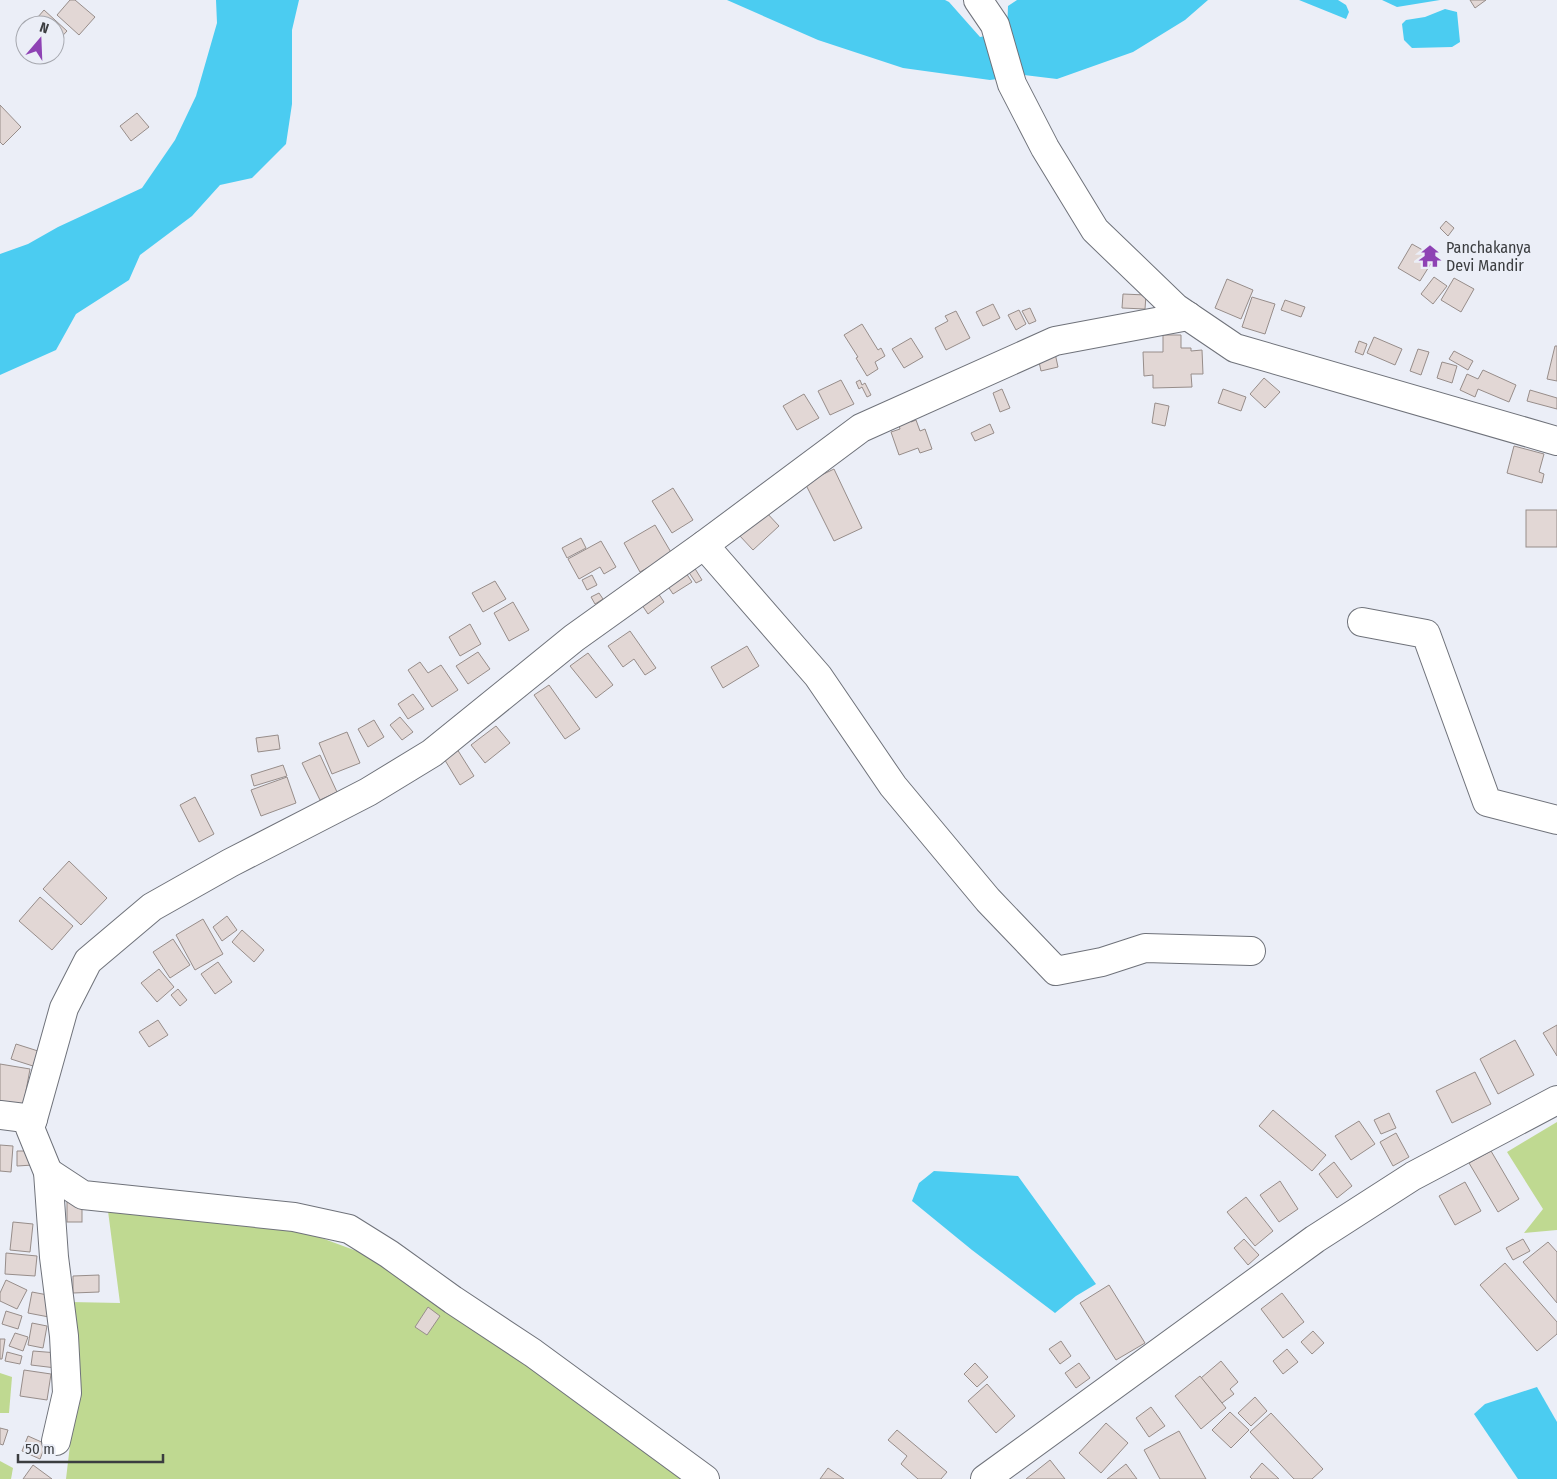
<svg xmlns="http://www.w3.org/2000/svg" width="1557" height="1479" font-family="'Fira Sans Condensed',sans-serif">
  <rect width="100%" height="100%" fill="#ebeef7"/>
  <g fill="#bfd991">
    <polygon points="1557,1122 1557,1230 1524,1233 1543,1209 1507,1152"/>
    <polygon points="108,1211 289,1226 373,1257 448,1306 687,1479 66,1479 78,1377 70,1302 120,1303"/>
    <polygon points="0,1373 12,1377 9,1413 0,1413"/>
    <polygon points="0,1461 13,1468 11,1479 0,1479"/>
  </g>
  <g fill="#4bccf1">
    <polygon points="216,0 299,0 292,30 292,104 286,144 252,178 220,185 192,216 140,255 129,280 76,314 56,350 0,375 0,254 28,244 58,227 142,188 175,140 196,96 217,23"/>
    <polygon points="727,0 945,0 949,2 980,37 1007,32 1008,6 1017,0 1208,0 1185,20 1133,52 1057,79 1024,75 990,80 903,68 818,40"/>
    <polygon points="1299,0 1338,0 1346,5 1349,12 1346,19"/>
    <polygon points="1382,0 1440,0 1397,7"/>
    <polygon points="1445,9 1457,12 1460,42 1452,47 1412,48 1404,40 1402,24 1406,20 1425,17"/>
    <polygon points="934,1171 1018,1176 1096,1284 1076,1296 1055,1313 972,1250 912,1201 919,1183"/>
    <polygon points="1537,1387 1557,1422 1557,1479 1518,1479 1474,1414 1485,1404"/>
  </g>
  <g fill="#e2d7d5" stroke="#978d8a">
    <polygon points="70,0 75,0 95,17 79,35 57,15"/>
    <polygon points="1470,0 1486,0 1475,8"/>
    <polygon points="44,10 67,31 55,44 55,25 31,25"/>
    <polygon points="0,105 21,127 3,145 0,142"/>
    <polygon points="137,113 149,127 131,141 120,126"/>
    <polygon points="1446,221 1454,228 1448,236 1440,228"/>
    <polygon points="1412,244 1435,257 1420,281 1398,268"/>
    <polygon points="1434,277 1447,286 1433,304 1421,294"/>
    <polygon points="1454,278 1474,289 1461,312 1441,300"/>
    <polygon points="1227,279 1253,290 1241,319 1215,308"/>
    <polygon points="1123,294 1146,295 1145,309 1122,308"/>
    <polygon points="1252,297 1275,304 1265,334 1242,327"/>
    <polygon points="1285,300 1305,307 1301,317 1281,310"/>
    <polygon points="993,304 1000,318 983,326 976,312"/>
    <polygon points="1030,308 1036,321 1029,324 1022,311"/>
    <polygon points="1019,310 1026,324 1016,330 1008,315"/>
    <polygon points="956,311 970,338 946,350 935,328 948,321 945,316"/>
    <polygon points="862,324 878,350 881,348 885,356 875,362 878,369 867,376 856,358 858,357 844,335"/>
    <polygon points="1163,335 1181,335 1181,348 1191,348 1191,351 1202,350 1203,374 1191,374 1192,387 1153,388 1153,375 1144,376 1143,352 1163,352"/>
    <polygon points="1374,337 1402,349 1395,365 1367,353"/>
    <polygon points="911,338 923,357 904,368 892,349"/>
    <polygon points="1359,341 1367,344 1363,355 1355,352"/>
    <polygon points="1555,346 1557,346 1557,381 1547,379"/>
    <polygon points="1418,349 1429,352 1421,375 1410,371"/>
    <polygon points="1454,351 1473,361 1468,370 1449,359"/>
    <polygon points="1055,353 1058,367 1041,371 1038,357"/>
    <polygon points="1442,362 1457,366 1452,383 1437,378"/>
    <polygon points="1483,370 1516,385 1509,402 1478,389 1475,397 1460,390 1467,374 1478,379"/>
    <polygon points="1264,378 1280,392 1265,408 1250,394"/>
    <polygon points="841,380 854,404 830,415 818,391"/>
    <polygon points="860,380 862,385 865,383 871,395 867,397 862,387 859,389 856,382"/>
    <polygon points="1002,389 1010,408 1000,412 993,393"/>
    <polygon points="1223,389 1246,397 1241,411 1218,403"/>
    <polygon points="1530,390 1557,398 1557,409 1527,401"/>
    <polygon points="804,394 819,418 797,430 783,406"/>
    <polygon points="1155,403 1169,406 1165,426 1152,423"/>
    <polygon points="910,418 911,422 916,420 920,431 925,429 932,449 920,453 918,448 899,455 891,432 900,429 898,422"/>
    <polygon points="990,424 994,433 975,441 971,433"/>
    <polygon points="1514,446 1544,454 1539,472 1544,474 1542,483 1507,473"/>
    <polygon points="834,469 862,528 834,541 805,483"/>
    <polygon points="673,488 693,520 672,533 652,501"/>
    <rect x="1526" y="510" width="31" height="37"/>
    <polygon points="765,511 779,526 753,550 739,535"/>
    <polygon points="655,525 672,554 640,572 624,543"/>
    <polygon points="581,538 586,548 567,558 562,548"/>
    <polygon points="601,541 616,567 604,574 600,567 579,579 568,559"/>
    <polygon points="694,567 702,580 696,583 688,571"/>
    <polygon points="686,573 692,582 673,594 667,585"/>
    <polygon points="592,575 597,585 587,590 582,580"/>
    <polygon points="495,581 506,599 483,612 472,593"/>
    <polygon points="599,593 603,599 595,604 591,597"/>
    <polygon points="658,593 664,602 648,614 642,605"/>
    <polygon points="513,602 529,630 509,641 494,613"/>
    <polygon points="470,624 481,644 460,656 449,637"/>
    <polygon points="630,631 656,668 645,675 634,659 623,667 608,646"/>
    <polygon points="747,646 759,666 723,688 711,667"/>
    <polygon points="478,652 490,669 468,684 456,666"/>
    <polygon points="588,653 613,685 596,698 570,666"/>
    <polygon points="420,662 428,673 441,665 458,690 432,707 408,670"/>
    <polygon points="549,685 580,729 565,739 534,695"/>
    <polygon points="413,694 424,709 408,719 398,704"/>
    <polygon points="400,717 413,732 402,740 390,725"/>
    <polygon points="374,720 384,737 368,747 358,729"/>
    <polygon points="496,726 510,743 485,763 471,745"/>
    <polygon points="347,732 360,763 332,774 319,743"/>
    <polygon points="278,735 280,749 258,752 256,738"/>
    <polygon points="457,749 474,776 460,785 443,757"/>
    <polygon points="320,755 337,792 320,800 302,763"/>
    <polygon points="283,765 287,776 254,786 251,775"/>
    <polygon points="287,777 296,803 261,816 251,790"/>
    <polygon points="195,797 214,834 199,842 180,805"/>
    <polygon points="69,861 107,898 81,925 43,889"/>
    <polygon points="40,897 73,926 52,950 19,921"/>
    <polygon points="227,916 237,930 222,941 213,927"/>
    <polygon points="203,919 223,954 195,970 176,935"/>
    <polygon points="242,930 264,950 254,962 232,942"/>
    <polygon points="173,939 190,965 170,978 153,952"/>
    <polygon points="218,962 232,982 215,994 201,974"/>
    <polygon points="159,969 174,987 157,1002 141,983"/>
    <polygon points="178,989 187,1000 180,1006 171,995"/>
    <polygon points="158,1020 168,1035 149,1047 139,1032"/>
    <polygon points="1557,1025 1557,1056 1543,1033"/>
    <polygon points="1515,1040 1534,1075 1498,1094 1480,1059"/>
    <polygon points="16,1044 38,1051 33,1066 11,1059"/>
    <polygon points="0,1064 30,1069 23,1107 0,1103"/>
    <polygon points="1475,1072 1491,1104 1452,1123 1436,1091"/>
    <polygon points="1273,1110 1326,1155 1312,1171 1259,1126"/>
    <polygon points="1389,1113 1396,1128 1381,1134 1374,1120"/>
    <polygon points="1359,1121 1375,1144 1351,1160 1335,1136"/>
    <polygon points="1396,1133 1409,1157 1393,1166 1380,1142"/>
    <polygon points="0,1145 13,1146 11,1172 0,1171"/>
    <polygon points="17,1151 33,1151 33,1165 17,1166"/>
    <polygon points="1491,1151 1519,1199 1498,1212 1469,1163"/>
    <polygon points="1334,1162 1352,1186 1337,1198 1319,1174"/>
    <polygon points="1280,1181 1298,1209 1279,1222 1260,1195"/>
    <polygon points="1465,1182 1481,1211 1455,1225 1439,1196"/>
    <polygon points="1246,1197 1273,1231 1255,1246 1227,1212"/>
    <rect x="67" y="1200" width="15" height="22"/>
    <polygon points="13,1222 33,1224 30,1252 10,1250"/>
    <polygon points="1244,1239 1259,1255 1248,1265 1234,1248"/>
    <polygon points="1523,1239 1530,1251 1513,1260 1506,1248"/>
    <polygon points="1548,1242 1557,1252 1557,1303 1523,1262"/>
    <polygon points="6,1253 37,1256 35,1276 5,1274"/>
    <polygon points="1505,1263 1557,1322 1557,1334 1537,1351 1480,1285"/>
    <polygon points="99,1275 99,1292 73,1293 73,1276"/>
    <polygon points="6,1280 27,1290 17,1309 0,1301 0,1293"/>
    <polygon points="1109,1285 1145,1343 1116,1360 1080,1303"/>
    <polygon points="32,1292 53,1296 49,1317 28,1313"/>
    <polygon points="1282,1293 1304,1322 1283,1338 1261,1309"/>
    <polygon points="428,1307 440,1316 427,1335 415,1327"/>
    <polygon points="6,1311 22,1316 18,1329 2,1324"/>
    <polygon points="32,1323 47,1326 43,1348 28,1345"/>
    <polygon points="1313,1331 1324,1343 1312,1354 1301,1342"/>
    <polygon points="15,1333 28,1337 23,1351 9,1346"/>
    <polygon points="0,1339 5,1339 2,1359 0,1359"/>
    <polygon points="1061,1341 1071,1356 1060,1364 1049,1349"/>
    <polygon points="1287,1349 1298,1362 1283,1374 1273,1361"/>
    <polygon points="33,1351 58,1353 56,1368 31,1365"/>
    <polygon points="7,1352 22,1356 20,1364 5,1361"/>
    <polygon points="1221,1361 1238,1382 1230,1389 1234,1394 1222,1403 1201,1378"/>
    <polygon points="975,1363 988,1377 977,1387 964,1374"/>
    <polygon points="1079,1363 1090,1378 1076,1388 1065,1373"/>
    <polygon points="24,1370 51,1374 47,1400 20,1396"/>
    <polygon points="1200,1376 1226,1408 1201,1429 1175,1396"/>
    <polygon points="987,1384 1015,1416 996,1433 968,1401"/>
    <polygon points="1255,1397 1267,1411 1251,1426 1238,1413"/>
    <polygon points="1151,1407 1165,1426 1149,1437 1136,1418"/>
    <polygon points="1230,1412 1249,1430 1231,1448 1212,1430"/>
    <polygon points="1271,1413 1323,1469 1312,1479 1294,1479 1250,1432"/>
    <polygon points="1106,1423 1128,1443 1101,1473 1079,1453"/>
    <polygon points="0,1428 8,1430 3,1445 0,1444"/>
    <polygon points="897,1430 947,1472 941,1479 918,1479 901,1464 907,1456 888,1440"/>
    <polygon points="1179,1431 1206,1479 1160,1479 1144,1450"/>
    <polygon points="28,1436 46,1444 40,1459 22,1451"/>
    <polygon points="1050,1460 1065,1479 1026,1479"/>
    <polygon points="1262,1463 1279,1479 1252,1479 1250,1477"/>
    <polygon points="1126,1464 1137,1479 1107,1479"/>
    <polygon points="33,1465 52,1479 23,1479"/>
    <polygon points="828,1468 844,1479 820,1479"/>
  </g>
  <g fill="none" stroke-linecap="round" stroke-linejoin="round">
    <defs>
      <g id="minor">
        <polyline points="978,0 995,25 1012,84 1045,148 1095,230 1176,308 1235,348 1557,441"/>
        <polyline points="704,545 818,676 893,786 988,900 1056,971 1102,962 1145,948 1251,951"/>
        <polyline points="1362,622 1426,634 1487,802 1557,820"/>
        <polyline points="0,1115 33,1119 64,1008 88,961 152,907 230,863 368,792 432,753 574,638 704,545 861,428 1055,341 1188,316"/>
        <polyline points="33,1119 30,1128 48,1172 54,1257 64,1336 67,1393 56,1441"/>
        <polyline points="48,1172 83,1195 294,1217 349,1229 389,1254 453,1300 533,1353 705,1479"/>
        <polyline points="985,1479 1315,1239 1413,1176 1557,1100"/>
      </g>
    </defs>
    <use href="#minor" stroke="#6f727a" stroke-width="30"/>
    <use href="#minor" stroke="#fff" stroke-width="28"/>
  </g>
  <defs>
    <symbol id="temple-bare" viewBox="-9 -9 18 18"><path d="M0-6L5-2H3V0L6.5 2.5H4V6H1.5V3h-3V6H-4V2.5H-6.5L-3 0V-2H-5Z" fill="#8e42b4" stroke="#ebeef7" stroke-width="2.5" paint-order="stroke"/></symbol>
  </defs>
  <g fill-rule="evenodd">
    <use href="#temple-bare" x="1414" y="240" width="32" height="32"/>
  </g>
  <g text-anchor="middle" stroke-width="4" stroke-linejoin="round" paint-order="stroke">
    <g font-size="16" fill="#3b3d40" stroke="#ebeef7" text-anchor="start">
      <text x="1446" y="253">Panchakanya<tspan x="1446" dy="18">Devi Mandir</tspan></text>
    </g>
  </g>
  <g transform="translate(40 40) rotate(19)"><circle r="24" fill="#ebeef7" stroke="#a5a7ae"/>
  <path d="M0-4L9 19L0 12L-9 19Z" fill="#8e42b4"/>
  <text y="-8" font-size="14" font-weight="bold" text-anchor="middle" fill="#3b3d40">N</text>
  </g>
  <path d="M18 1454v8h145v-8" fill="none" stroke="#3b3d40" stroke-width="2.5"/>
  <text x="25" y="1454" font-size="15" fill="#3b3d40" stroke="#ebeef7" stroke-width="4" paint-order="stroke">50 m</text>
</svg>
